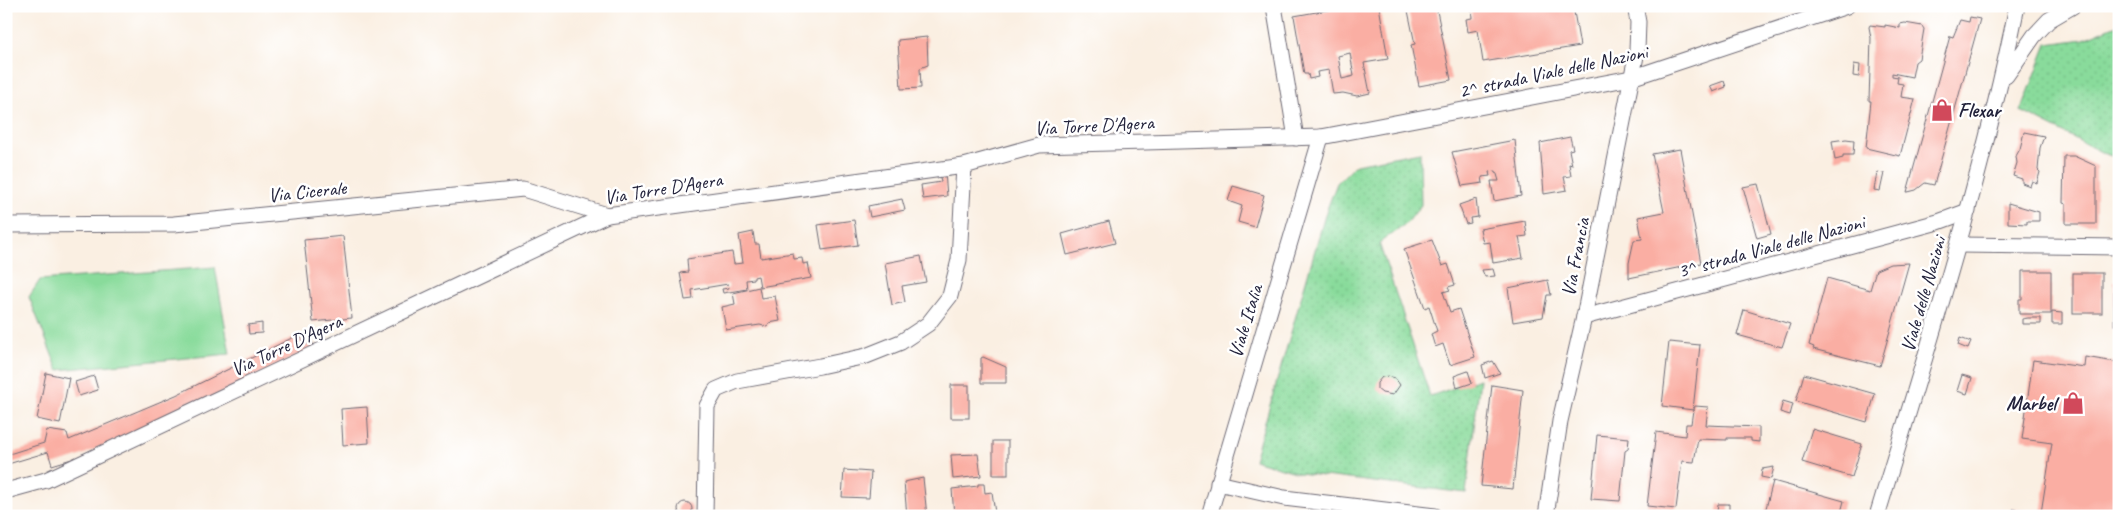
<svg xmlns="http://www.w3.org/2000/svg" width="2125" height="522" font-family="Caveat,sans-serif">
  <defs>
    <pattern id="grass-dots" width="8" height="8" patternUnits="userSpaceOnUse" patternTransform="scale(1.25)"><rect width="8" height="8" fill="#89db9b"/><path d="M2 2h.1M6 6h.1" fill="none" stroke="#76bc86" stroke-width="1.8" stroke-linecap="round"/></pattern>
  </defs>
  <rect width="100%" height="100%" fill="#fff"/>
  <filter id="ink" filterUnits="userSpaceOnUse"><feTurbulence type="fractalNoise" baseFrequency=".02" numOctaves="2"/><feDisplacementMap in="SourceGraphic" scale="10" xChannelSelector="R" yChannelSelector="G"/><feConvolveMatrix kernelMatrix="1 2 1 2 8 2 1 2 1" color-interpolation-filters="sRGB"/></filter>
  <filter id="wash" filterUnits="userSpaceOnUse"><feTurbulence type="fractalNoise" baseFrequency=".0096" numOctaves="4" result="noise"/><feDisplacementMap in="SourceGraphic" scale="20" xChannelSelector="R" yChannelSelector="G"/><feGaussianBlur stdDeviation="1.12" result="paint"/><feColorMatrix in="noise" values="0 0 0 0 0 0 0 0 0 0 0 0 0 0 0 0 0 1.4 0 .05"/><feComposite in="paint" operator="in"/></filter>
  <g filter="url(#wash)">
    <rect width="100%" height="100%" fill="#faefe2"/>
    <g fill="url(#grass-dots)" stroke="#567e6b">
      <polygon points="2119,24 2119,158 2105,154 2021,111 2047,44 2084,39"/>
      <polygon points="1420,152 1421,205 1408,222 1379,243 1430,396 1480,379 1466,493 1299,473 1254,460 1326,212 1337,183 1356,164"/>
    </g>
    <polygon fill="#89db9b" stroke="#567e6b" points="215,267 230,354 58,370 29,297 40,280"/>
    <g id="blocks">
      <g fill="#faaea3" fill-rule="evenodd">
        <path d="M1350,6H1379L1388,59L1364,63L1370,93L1357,96L1343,93L1333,94L1329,70L1317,72L1318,77L1309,79L1308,74H1304L1294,16ZM1350,53L1354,76L1342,79L1338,56Z"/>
        <polygon points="1407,6 1436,6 1451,80 1419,86 1411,45 1415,44"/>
        <polygon points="1471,6 1573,6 1580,46 1483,62 1478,30 1468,32 1466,19 1472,18"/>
        <polygon points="1970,17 1980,19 1934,185 1925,183 1916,190 1908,192 1907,192 1950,36 1953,37 1960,20 1969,22"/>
        <polygon points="1905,23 1922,26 1924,29 1919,59 1915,62 1912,77 1892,73 1892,76 1898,77 1897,83 1903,84 1901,97 1915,99 1900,156 1866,148 1871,101 1869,101 1871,38 1869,27 1870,25 1885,27 1885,25 1900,28 1900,24"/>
        <polygon points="927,37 928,65 920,68 921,88 901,89 898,40"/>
        <polygon points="1854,64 1860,65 1859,77 1853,76"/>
        <polygon points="1724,81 1726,87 1713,92 1710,86"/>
        <polygon points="2024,132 2044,136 2040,148 2038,170 2040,172 2037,183 2032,181 2030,186 2022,183 2022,179 2013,176 2017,163 2016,156 2020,149"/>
        <polygon points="1570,137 1573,149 1569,150 1572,165 1569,164 1571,176 1564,177 1567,190 1544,194 1540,143"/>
        <polygon points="1846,139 1854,140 1853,155 1843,155 1843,158 1835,160 1832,141"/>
        <polygon points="1515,140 1521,196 1494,201 1491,181 1499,181 1496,171 1489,172 1490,176 1482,177 1483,183 1462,186 1452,152"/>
        <polygon points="1680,149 1701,263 1629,278 1629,263 1634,240 1642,239 1638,217 1664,212 1652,154"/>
        <polygon points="2064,156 2074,156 2096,166 2096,224 2066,224 2066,204 2063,203"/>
        <polygon points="945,172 947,196 923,199 921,185 941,182 939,173"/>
        <polygon points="1877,172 1884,173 1880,191 1874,190"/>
        <polygon points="1758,184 1771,234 1757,238 1743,187"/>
        <polygon points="1233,186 1264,195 1255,227 1238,222 1242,206 1228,201"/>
        <polygon points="902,199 905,210 870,217 868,206"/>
        <polygon points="1476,199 1478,217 1470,218 1471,223 1466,224 1459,205"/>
        <polygon points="2008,203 2039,212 2039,221 2027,221 2027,224 2008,223"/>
        <polygon points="854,220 858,245 822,250 818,225"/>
        <polygon points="1109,221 1115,243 1067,255 1062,234"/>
        <polygon points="1525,221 1527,236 1519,237 1523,258 1493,263 1490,242 1483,243 1480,229"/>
        <polygon points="753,232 755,244 759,244 761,258 793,253 794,259 802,258 803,264 808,263 811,278 760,287 758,276 754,277 754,279 746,280 747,289 723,293 722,289 729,288 728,284 692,290 693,299 685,300 680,273 688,272 687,259 732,252 734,264 743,263 739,235"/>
        <polygon points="343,236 352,318 313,322 304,240"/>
        <polygon points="1432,240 1442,266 1448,264 1455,285 1448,287 1450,290 1443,292 1450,312 1459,309 1475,357 1450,365 1443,344 1435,347 1431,334 1437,331 1429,306 1425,308 1404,249"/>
        <polygon points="921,256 926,282 902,286 905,302 892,305 885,263"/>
        <polygon points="1909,263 1880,366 1813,349 1814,347 1809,345 1827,278 1870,290 1876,270 1890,264"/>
        <polygon points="1493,269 1495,276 1485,277 1482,270"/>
        <polygon points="2022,271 2051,271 2051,314 2019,314 2019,299 2022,299"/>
        <rect x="2073" y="273" width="29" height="40"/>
        <polygon points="1548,280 1551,295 1547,295 1543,317 1513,322 1508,288"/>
        <rect x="2114" y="281" width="5" height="44"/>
        <polygon points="759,287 761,298 775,296 780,321 769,323 767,327 760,325 726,330 722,307 735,304 733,293"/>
        <polygon points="1744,310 1790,324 1782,347 1737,335"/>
        <polygon points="2052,312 2062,313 2062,324 2052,324"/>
        <polygon points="2028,318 2041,318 2041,324 2022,324 2022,319"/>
        <polygon points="262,323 262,333 249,334 248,325"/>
        <polygon points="300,334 304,345 312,342 315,347 191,408 75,458 52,465 48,452 8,464 6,455 44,443 47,430 67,433 69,440 176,395"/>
        <polygon points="1960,338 1971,342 1968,349 1958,345"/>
        <polygon points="1669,342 1700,345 1693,410 1662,406"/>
        <polygon points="2117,348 2119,348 2119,516 2012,516 2013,509 2041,513 2052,443 2022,439 2033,360 2084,367 2085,357 2115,362"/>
        <polygon points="983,357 1006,367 1006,383 981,383 981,358"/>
        <polygon points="1493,361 1500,373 1485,378 1482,365"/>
        <polygon points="1468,371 1472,383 1457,388 1454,376"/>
        <polygon points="46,373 69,378 60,424 37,419"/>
        <polygon points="1804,374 1875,394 1867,422 1796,401"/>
        <polygon points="1962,375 1972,378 1967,394 1957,391"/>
        <polygon points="94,376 98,390 79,396 75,382"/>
        <polygon points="1388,376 1395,378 1400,385 1393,395 1382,393 1377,389 1377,383 1382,377"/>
        <rect x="951" y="385" width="18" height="33"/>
        <polygon points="1492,385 1523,390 1513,489 1481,486"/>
        <polygon points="1783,401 1793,404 1790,415 1780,412"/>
        <polygon points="1695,406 1708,407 1706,425 1759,427 1759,442 1751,441 1751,438 1727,438 1727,440 1698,439 1694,462 1682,461 1676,509 1647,506 1656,432 1685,436 1686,424 1691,424 1693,410 1694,410"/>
        <polygon points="367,407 369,443 343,445 341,409"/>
        <polygon points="1812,429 1862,444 1852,477 1802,462"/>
        <polygon points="1597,435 1629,438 1628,449 1625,451 1620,501 1591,499"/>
        <rect x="993" y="441" width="15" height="34"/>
        <polygon points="978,454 981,476 953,479 951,455"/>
        <polygon points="1774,467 1771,479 1761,477 1762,469"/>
        <polygon points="844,470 871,472 869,498 842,497"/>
        <polygon points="923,478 927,516 907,516 904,482"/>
        <polygon points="1773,481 1844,501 1840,516 1787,516 1779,513 1779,516 1764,516"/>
        <polygon points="978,484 984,484 985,493 992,492 995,513 985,514 985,516 954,516 952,489 978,486"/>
        <circle cx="685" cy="509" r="7"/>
        <polygon points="1718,504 1729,504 1729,512 1717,512"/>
      </g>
    </g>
  </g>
  <g filter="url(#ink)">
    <use href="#blocks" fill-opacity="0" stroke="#6e6a75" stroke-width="1"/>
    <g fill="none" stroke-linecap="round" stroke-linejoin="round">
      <defs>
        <g id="minor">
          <polyline points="1274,6 1296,138"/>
          <polyline points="2006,76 2034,36 2049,20 2073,6"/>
          <polyline points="6,225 174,224 523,189 607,215"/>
          <polyline points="1959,245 2119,247"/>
          <polyline points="1584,317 1938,222 1968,211"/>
          <polyline points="1218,483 1284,498 1435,516"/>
          <polyline points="6,491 46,480 607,215 964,166 1039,145 1321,137 1631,78 1847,6"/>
          <polyline points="705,516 707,406 716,390 737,381 820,366 866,356 901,342 928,324 950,296 959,260 964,166"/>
          <polyline points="1209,516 1321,137"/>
          <polyline points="1546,516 1560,421 1584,317 1637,51 1638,22 1635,6"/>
          <path d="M1877,516C1928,347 1982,179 2017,6"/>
        </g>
      </defs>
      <use href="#minor" stroke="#6e6a75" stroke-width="17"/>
      <use href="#minor" stroke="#fff" stroke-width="15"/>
    </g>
  </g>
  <defs>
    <symbol id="shop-bare" viewBox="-9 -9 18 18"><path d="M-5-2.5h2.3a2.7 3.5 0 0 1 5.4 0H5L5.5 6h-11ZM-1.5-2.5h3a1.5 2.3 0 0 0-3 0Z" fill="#d1495b" stroke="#fff" stroke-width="2.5" paint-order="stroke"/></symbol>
  </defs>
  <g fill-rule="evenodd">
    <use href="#shop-bare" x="1926" y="94" width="32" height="32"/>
    <use href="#shop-bare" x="2057" y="387" width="32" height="32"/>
  </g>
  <g text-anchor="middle" stroke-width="5" stroke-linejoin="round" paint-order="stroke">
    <g font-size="20" fill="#22223b" stroke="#fff">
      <text transform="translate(1553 71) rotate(-12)" y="7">2^ strada Viale delle Nazioni</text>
      <text transform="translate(1094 125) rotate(-3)" y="7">Via Torre D'Agera</text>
      <text transform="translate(663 188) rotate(-9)" y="7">Via Torre D'Agera</text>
      <text transform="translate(307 191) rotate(-6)" y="7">Via Cicerale</text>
      <text transform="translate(1771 246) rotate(-15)" y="7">3^ strada Viale delle Nazioni</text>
      <text transform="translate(1575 257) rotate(-79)" y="7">Via Francia</text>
      <text transform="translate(1923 294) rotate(-74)" y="7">Viale delle Nazioni</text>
      <text transform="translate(1245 321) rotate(-73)" y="7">Viale Italia</text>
      <text transform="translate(286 345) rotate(-25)" y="7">Via Torre D'Agera</text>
    </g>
    <g font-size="20" font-weight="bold" fill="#22223b" stroke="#fff" text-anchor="start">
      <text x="1958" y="117">Flexar</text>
      <text x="2056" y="410" text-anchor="end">Marbel</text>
    </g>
  </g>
  <rect width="2125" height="522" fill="none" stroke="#fff" stroke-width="25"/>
</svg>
